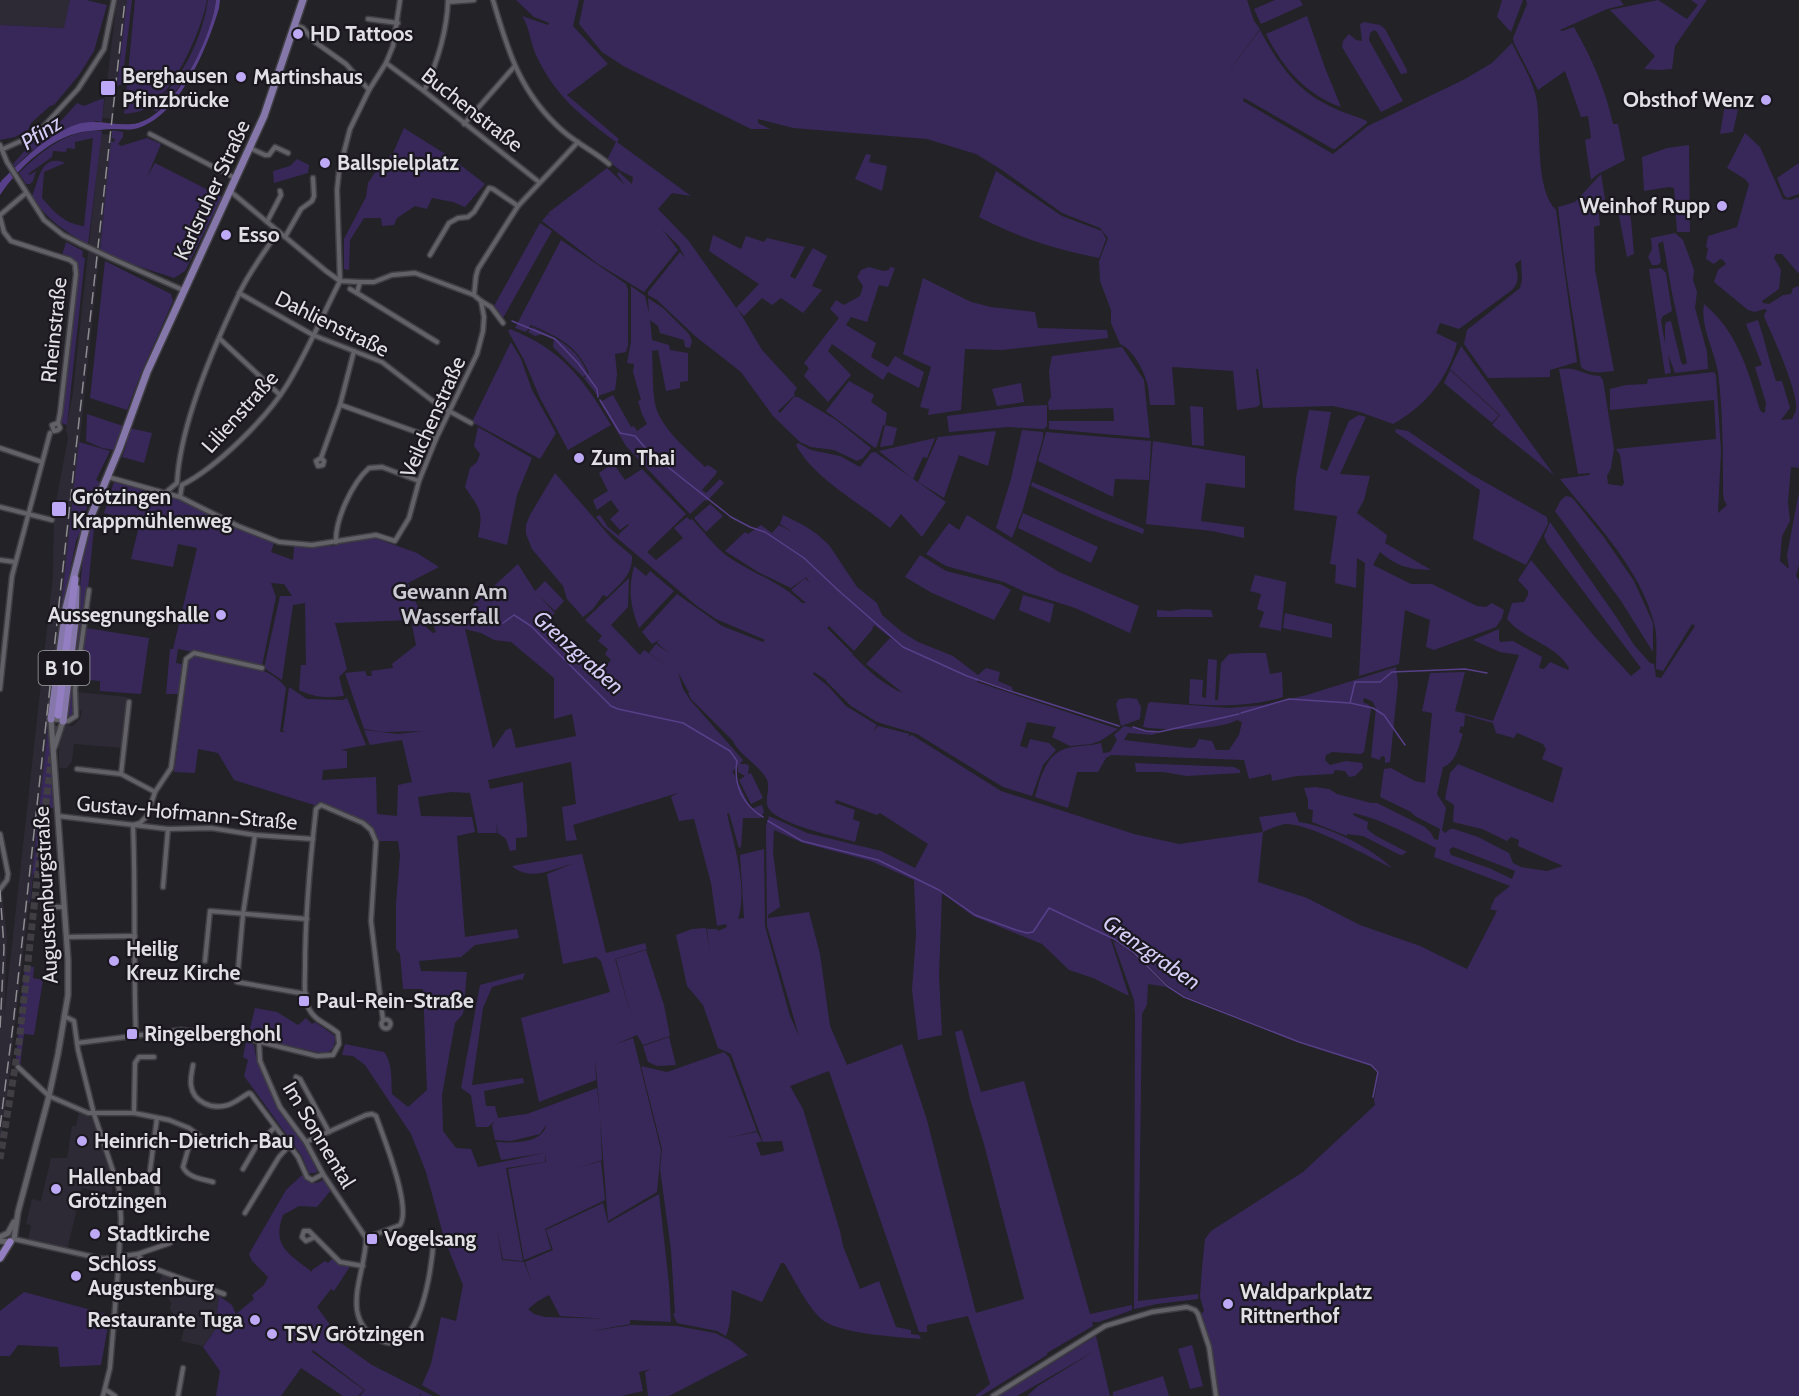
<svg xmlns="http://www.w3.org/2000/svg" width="1799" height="1396" font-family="Cabin,sans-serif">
  <rect width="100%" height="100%" fill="#232227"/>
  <g fill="#2d2a35">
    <polygon points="0,0 70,0 65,28 0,25"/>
    <polygon points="117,0 127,0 113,119 103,118 103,113"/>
    <polygon points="101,134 112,135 64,589 8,1087 0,1140 0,872 7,938 4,1017 53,575 54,512 68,438 66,430 73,392"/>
    <polygon points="77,692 127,697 122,748 74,744 72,761 67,768 61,768 59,767 59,740 65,725 73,726 80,719 82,710 78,710"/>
    <polygon points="79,1113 92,1118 113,1181 112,1195 82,1188 67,1250 28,1240 31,1225 26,1224 32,1199 41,1201 51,1158 67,1158 72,1126 76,1126"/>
    <polygon points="163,1274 219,1295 215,1330 203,1346 181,1341 184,1329 170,1309 171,1303 159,1282"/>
  </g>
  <g fill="#38285a" fill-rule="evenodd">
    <polygon points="70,0 86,0 107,5 94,51 79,75 54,105 50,106 31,123 28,130 15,137 0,140 0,25 64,28"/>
    <polygon points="127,0 132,0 122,84 117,86"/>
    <path d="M135,0H207C202,29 174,93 147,108C140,112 132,113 124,114Z"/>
    <path d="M208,0H216C210,40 187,85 156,112L152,107C182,80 202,39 208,0Z"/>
    <path d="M516,0H579L573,26L608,64L567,95L619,139L617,142L691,196L672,193L658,209L688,240L742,316L762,350L797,388L794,393L795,395L778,411L780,413L794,397H798L836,420L871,448L863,458L857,461L834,450L811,447L800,442L773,416L741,372L695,336L657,300L648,295V292L680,252L685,258L679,246L662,229L678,250L644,292L598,264L542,221L548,214L552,217L548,213L607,168L625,185L617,174L619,172L632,184L633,177L621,171L607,160L616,142C581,116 555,96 536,55C530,42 530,28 522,16L548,25L549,23L534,17Z"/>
    <path d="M584,0H1247L1254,21L1260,29L1221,81L1226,85L1221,81L1260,30C1275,58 1294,88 1324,103C1337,111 1353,115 1367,121V123L1335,149H1333L1244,98L1243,101L1333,154L1368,126L1465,79L1492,63L1512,43C1521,62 1534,82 1537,102C1541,131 1535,190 1556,210L1577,362L1550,370V377L1488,378L1464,344L1467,330L1520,288L1522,280L1521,260L1515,264C1518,275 1520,281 1512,290L1459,329L1440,323L1436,333L1457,343C1449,378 1424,407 1393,424L1360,412L1333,406L1263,408L1258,369H1256L1260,404L1257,407L1237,410L1233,371L1172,367L1175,405H1150C1149,397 1149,387 1146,380C1143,368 1131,348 1120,344L1111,323V310L1100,281L1099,261L1108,238L1100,228L1062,213L1002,170L976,154L927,139L793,128L758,119V123L770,129H751L625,67L602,52L579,24Z"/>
    <polygon points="1275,0 1300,0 1303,5 1261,24 1254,9"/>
    <polygon points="1502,0 1523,0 1511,32 1497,17"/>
    <path d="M1526,0H1620L1624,5L1607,9L1560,30L1562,31L1574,27C1592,59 1605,88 1613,124H1618L1625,160L1598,174L1591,180L1585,140L1591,138L1588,116L1581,117L1565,71L1538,90L1514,43L1513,38L1527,4Z"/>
    <polygon points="1658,0 1687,19 1698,5 1691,0 1707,0 1675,46 1672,69 1659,70 1644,69 1655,56 1610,10"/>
    <path d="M1307,16L1325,68L1341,107C1306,95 1282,67 1266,34Z"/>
    <polygon points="1364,22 1380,25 1385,29 1407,70 1407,73 1401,74 1377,32 1374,30 1370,33 1369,40 1403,101 1381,112 1342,47 1343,41 1349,34 1356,40 1362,41 1360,24"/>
    <polygon points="1726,98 1740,100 1733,132 1720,134"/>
    <polygon points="101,99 104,99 102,122 96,121 31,151 15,167 13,164 35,139 62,120 77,103 84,106"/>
    <polygon points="404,128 450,157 485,184 465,207 453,202 432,198 427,209 415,206 397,218 394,225 382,226 381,218 364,218 350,240 349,270 344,269 344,239 366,197 368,183 380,165 393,153"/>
    <polygon points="112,130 123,132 123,137 118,144 121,146 147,138 161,144 147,177 155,163 222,197 185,271 174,278 128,263 100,250 111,141 114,142 115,139 112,138"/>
    <path d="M102,131L88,244C65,232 46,219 32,196C39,181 40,155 63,162L65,163L44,172L42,198C54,212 65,224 84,226L93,138L75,142V149L67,148L66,152L53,151L52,157L28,174L30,175L36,171L33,181L30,184H26L19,173C42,151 68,129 102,131Z"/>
    <path d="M1745,133L1760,147L1783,199L1791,200L1799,197V274L1782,254H1776L1774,258L1781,270L1779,289L1762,301L1763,303L1769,304L1783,295L1791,294L1793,288L1799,286V468L1791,467L1788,502L1790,521L1782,536L1780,561L1789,569L1787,555L1799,492V565L1796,576L1799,580V1396H1217L1210,1346L1201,1314L1204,1311L1200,1297L1202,1267L1205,1239L1211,1231L1303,1172L1375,1105L1374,1100L1379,1071L1371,1065L1298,1041L1185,996L1168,985L1134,952L1113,938L1112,934H1109L1129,996L1093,978L1069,970L1042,944L973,916L942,893L939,976L942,1035L918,1040L912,990L916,935L914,880L871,861L803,843L774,830L773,852L780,907L768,915V918L809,912L820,954L830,1026L847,1065L902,1044L927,1120L976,1313L1024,1299L984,1144L970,1099L955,1032L962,1030L981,1092L1024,1081L1090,1314L1132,1305V1310L1099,1322H1092L1093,1326L1047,1353V1355L981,1396H975L990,1384L968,1316L927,1325V1332H919L829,1071L790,1086L803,1109L840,1231L843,1246L860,1289L879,1281L896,1327L911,1330V1334L919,1335L921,1339C897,1337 843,1334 824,1321C808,1309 795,1280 784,1263H781L762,1302L732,1290C730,1305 732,1322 726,1336L717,1331L677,1323L673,1314L675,1313L671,1250L660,1169L662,1149L641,1066L667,1072L724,1052L729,1057L757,1131L727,1138L757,1132L762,1141L756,1143L761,1156L784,1151L782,1141L763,1142L731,1054L718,1048L703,1005L687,986L676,935L692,929L706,928L710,952L707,929H717L718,931L727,927L726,924L717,926L711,883L694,819L679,821L671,797L678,793L573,825L577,840L566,841L562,807L576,804L571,762L488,780L490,789L523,782C523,801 528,819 527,837L516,838V850L510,851L506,839L498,833L496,823L497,833H478L470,793L451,792L418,797L421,816L472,817L475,832L457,836L465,937L517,929L519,938L475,945L461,957L419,961L421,971L467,972L463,1014L455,1023L442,1095L443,1131L456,1148L471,1149L478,1167L544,1153L501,1160L496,1142C511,1143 543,1144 546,1125L540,1134L511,1141L495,1140L492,1125L495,1121L488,1127H476L471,1095L461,1088L480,985L525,973L522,981L521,979L492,987L483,1008L472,1085L523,1078L524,1083L484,1091L486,1106H495L498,1118L527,1114L597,1088L600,1115L595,1057L596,1080L539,1102L521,1018L610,992L601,961L596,957L563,964L547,874L572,864C552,869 530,882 512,866L582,854L606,953L645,943L647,949L615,959L632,1020L616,959L646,950L664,1005L670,1036L643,1045L637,1035L614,1045L633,1038L661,1150L657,1192L608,1221L600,1118L602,1160L575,1169L601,1161L605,1200L545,1229L551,1249L524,1260L508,1169L546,1162L545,1153V1162L506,1168L523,1261L503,1259L497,1229L502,1260L524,1262L532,1283L525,1262L553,1250L546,1230L603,1203L608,1223L659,1194L669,1284L671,1322L630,1320V1324L586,1332L631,1325L677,1326L715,1333L731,1341L748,1355L669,1396H648L645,1372L651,1369L639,1372L643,1391L621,1396H441L422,1385L431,1364L441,1317L456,1321L463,1285L444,1238L426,1172L411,1134L365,1065L353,1056L342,1055L345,1044L384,1052C393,1063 391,1081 392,1094L408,1107L427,1090L423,989H403L400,954L396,949V904L400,855L398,841H373L366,829L358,822L314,805L234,780L218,753L198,749L195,773L174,772L189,659L193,654C221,660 268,663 286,688L280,732H287L283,731L289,687L307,699L343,700L347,698L366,745L340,750L347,751V768L323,770L322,780L376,777L377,814L397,816L398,785L412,782L402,740L370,745L364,730L398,734L424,731L383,732L364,729L345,673L365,671L367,676H372L371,671L393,668L392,664L416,645L411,620L335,623L347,669L339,677L344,696C329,698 314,698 299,690L301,665H306L305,603L293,605L282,680L264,668L280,596H292L284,584L271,583L276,597L262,666L178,649L176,663L182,664L178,694H166L170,649H173L197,548L178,544L173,567L131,559L140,522L104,513L114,482L179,499L225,523L274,543L271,552L293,560L294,547L333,546L358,539L375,538L417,553L439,567L408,583L426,627L433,633L436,632L434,626L446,625V616L452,612L465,624L478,613L473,605L518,564L535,591L545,581L564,601L555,611L538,595L555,613L546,623L572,649L575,657L596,678L611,660L605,654L608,649L598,641L602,636L585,620L629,578L628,607L611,625L640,655L644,650L675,671L649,653L656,644L669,653L657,643L659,640L652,644L642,632L677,594L722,626L763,642L765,640L716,619L697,606L603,526L596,517L600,515L608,527L619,536V534L629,525L628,524L620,530L610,519L619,511L611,500L597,510L593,500L608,491L599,473L613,463L625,480L642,469L686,514L647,552L656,560L683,538L674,528L687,517L690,520L692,519C703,531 714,546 727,556C751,573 781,582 802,603H806L791,590L805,578L810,583L806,577L791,588L758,572L725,551L745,532L748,534L761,525L772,533L779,525L794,533L780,524L783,515L805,526L818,535L829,545L857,587L877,603L882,615L902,632L918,642L953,656L978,675L986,668L1000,672L998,681L1012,687L1013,691L979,679L977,682L1118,729L1100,741L1091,744L1070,746L1052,737L1056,727L1027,722L1020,746L1027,748L1030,739L1049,743L1056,750L1043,765L1032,796L1003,787L917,734L877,722L851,706L826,681L827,678L826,680L814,672L813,674L828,686L846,706L877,725L873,732L878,726L910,734L907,737L912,735L1001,791L1134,834L1179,844L1263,832L1259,817L1295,812L1299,822C1328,826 1372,848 1392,868C1369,857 1308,822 1285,824C1278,825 1270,829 1263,832L1258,882L1307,898L1360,925L1420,946L1467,969L1497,911L1490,909L1495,898L1510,886L1434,857L1436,848C1409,835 1383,820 1354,813L1353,815L1368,822L1367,829L1376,836L1407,852L1402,855L1398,854L1363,836L1347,834V836L1312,822L1313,810L1308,809V800L1304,788L1315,787L1329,789L1337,794L1371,803H1377L1425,827L1431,833L1434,839L1438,840L1440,829L1415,816L1411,812L1380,797L1384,769L1391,768L1415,781L1425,783L1432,713L1422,711L1430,673L1465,672L1455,711L1493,721L1519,655L1500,652L1473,640L1499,629V638L1500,642L1513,641L1542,657L1539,668L1544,669L1550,662L1568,670L1569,668C1556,644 1524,640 1507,619L1512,603L1524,602L1528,595V591L1518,580L1531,560L1595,637L1631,676L1641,668L1547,543L1544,536L1550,522L1617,618L1634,645L1650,663L1654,664L1656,677L1661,678L1695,626L1692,624L1663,671L1656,669C1656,655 1658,637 1654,623C1640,568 1594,522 1560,479L1589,475L1590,473L1578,474L1559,369C1578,366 1582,375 1600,376L1603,380L1614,449L1611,468L1607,476L1608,484L1622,486L1624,483L1620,455L1616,449L1716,439L1714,400L1610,410V389L1626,385L1647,384L1648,379L1714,372L1716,375L1721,451L1718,513L1727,505L1724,500L1723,493C1723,453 1723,412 1718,372C1714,349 1700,326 1704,304C1737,331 1748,370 1760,410L1763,413L1765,412L1766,403L1755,367L1762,365L1746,324L1758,320C1765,341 1769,361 1776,381H1782L1790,408L1781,420L1792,419C1793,417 1796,411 1796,410C1799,394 1773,336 1765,319L1764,315L1767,310L1764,309L1755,312L1748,310L1714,282L1718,270L1726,264L1723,260L1720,259L1714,264L1706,259L1708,248L1706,247L1708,236L1737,227L1749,184L1745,179L1727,168ZM874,625L895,641L890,638L866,664L903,693C885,686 866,669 853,655L851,657L853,654L827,628L829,626L854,651L872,630ZM465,629L481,633L494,640L511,642L554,678V719L572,714L576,736L516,748L511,728L506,730L493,749ZM678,672L688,691H690L688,693L691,699L733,741C739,755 757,763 766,778C772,788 763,801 769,809C781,825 835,836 855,842L860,822L853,819L855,810L835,803L836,800L877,815L880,813L928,844L915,868L881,851L807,833L769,816L766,826L767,926L799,1036L790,1016L765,926L764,849L740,855L744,918L738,919C748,889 734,844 727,814L729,813L739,848L741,847L743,818H760L764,812L762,805L751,809L733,772L731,773L738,766V772L745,776L739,780L751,804L763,798L751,773L748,774L749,766L746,764H740L743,760L691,701L683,689ZM1465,715L1493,723L1496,733L1514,738L1517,733L1543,744L1546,749L1542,759L1563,768L1553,803L1458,764L1450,773L1445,799L1454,805L1453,822L1482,829L1507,841L1511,837L1519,840L1518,846L1563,866L1547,871L1521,867L1513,863L1509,853L1478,837L1454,829H1450L1445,833L1442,830L1446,808L1437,794L1443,767C1456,763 1459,745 1463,734L1459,732L1461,726L1464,727ZM1453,847L1515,871L1512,879L1489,868L1451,855L1449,850ZM549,1295L560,1316L607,1319L545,1317L534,1314L528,1309L538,1301Z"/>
    <polygon points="1689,145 1690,232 1677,232 1674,188 1669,187 1644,191 1642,157 1667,148"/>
    <polygon points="866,154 871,155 869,162 887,166 882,191 855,179"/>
    <polygon points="297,159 309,165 308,173 274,183 273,171 290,166"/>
    <polygon points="1799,163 1799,194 1787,198 1784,195 1777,178"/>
    <path d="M996,171L1062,216L1102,231L1106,239L1099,258C1054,249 1020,238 979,217Z"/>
    <path d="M1601,174L1606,205L1598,207L1600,225L1594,227L1595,270L1614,371C1602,372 1591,375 1581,367L1566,273L1558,207L1575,202Z"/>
    <polygon points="1628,210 1631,219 1634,254 1627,257 1618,211"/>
    <polygon points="540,223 552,231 503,318 494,306"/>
    <polygon points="1675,233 1683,240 1694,270 1693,280 1697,292 1695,308 1707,352 1708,369 1675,373 1668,354 1671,373 1665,374 1649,269 1661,268 1666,273 1672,311 1663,316 1661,320 1665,344 1665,326 1666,322 1671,321 1681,362 1683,365 1687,363 1672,293 1663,241 1658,244 1661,262 1658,265 1652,265 1648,257 1652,249 1651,238"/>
    <polygon points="713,235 741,249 746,236 764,242 767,238 805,247 790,276 795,279 813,248 827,256 812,286 822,290 803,313 781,298 772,305 762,298 744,316 736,308 759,284 709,251"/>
    <path d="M561,240L626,284L628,290V345L626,352L615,354L617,374L615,390L598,396L584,378L589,373C577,345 558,337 531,325L526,332L515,328Z"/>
    <polygon points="66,242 83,251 82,257 85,258 67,425 61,423 79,267 71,259 62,256"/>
    <polygon points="105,261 171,294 173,301 142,371 127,410 90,398"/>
    <polygon points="869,267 883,271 889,270 890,267 895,268 888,287 879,285 867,322 851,317 846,325 876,343 871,357 888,367 895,356 924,372 919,388 888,372 883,380 832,344 828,351 851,375 828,402 804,376 809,368 804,363 839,318 830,309 836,300 844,305 860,296 863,286 857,277 861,270"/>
    <polygon points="923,278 971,302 991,307 1035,312 1038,328 1107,330 1108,338 1002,350 965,349 961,410 928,415 929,409 920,407 931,367 903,354"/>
    <path d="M631,286L645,296L649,313L648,298L663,308L689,334L692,341L690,348L685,347L684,340L660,333L658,326L650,320L652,340L669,345L670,350L688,353V381L680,382V388L666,391L658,350L652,351C653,368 652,387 655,404C661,429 687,449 705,467L708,465L717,471L716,474L702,490L706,493L720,479L724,483L707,501L705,500L690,514L626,446L600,402L613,395L631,427L634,426L637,431L647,424L642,414L638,401L641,400L633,372L634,364L627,363L631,341Z"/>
    <path d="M532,327C557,338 577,347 588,374L583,377L553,347L554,338L543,334L535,336L528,332Z"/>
    <path d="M510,329C562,350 582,377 611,425L568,450L540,398L524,360L508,331Z"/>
    <polygon points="511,342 521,359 532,390 556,433 540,459 472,422"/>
    <polygon points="1461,346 1554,475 1492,425 1500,415 1450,369"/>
    <polygon points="1122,347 1144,380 1150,438 1049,429 1049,421 1114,421 1113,408 1049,410 1048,402 1051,397 1049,371 1052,356"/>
    <polygon points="1450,370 1499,415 1492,423 1444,383"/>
    <polygon points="849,381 874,395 871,402 887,413 885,425 897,428 893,445 880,447 885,425 883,425 877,446 875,448 826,411"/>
    <polygon points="1021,383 1024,402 997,406 992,389"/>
    <polygon points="1047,405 1047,426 1044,429 1008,427 949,432 947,416 1023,406"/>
    <polygon points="1190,406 1203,407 1204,446 1192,445"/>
    <path d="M1309,410L1331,412L1320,468L1327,471L1349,421L1359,415L1366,417L1340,474L1370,476L1364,500L1357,513L1387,535L1385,543L1431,570C1408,569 1398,567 1380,552L1373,565L1411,584H1432L1477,606L1486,607L1492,603L1504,610L1502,618L1496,627L1434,650L1426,647L1430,620L1405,610L1399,664L1359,676L1365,563L1357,558L1356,588L1335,583L1336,565L1330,564L1337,516L1294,510L1296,478Z"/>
    <polygon points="87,414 123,426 114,450 102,448 86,441"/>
    <path d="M478,427L532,458L517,495L507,545L478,537C484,509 479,509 465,487L470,468L477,462L480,454L474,446Z"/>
    <polygon points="129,428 152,433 144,463 122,457 126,446"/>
    <polygon points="1396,429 1408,431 1469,473 1547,517 1548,524 1526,565 1473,539 1480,490 1395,432"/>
    <polygon points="1022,430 1043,432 1043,438 1022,512 1012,538 996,528 1011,479"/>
    <polygon points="996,431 988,466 959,455 944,498 918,482 938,437"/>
    <polygon points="1046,432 1151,441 1149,480 1115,479 1113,497 1038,461"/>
    <polygon points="935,438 927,458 923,457 913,479 879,451"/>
    <polygon points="1153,441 1245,456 1245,488 1206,483 1201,521 1244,527 1244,538 1212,531 1146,524"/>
    <polygon points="79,442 110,451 96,480 100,482 87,507 85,521 76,541 70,571 50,719 54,805 53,808 40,808 39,816 42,818 36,874 33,874 30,903 29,903"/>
    <path d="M798,443L811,450L840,456L860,467L871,453L875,452L946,502L922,537L901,514L890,528C859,501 817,482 796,445Z"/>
    <path d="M555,473L612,539L632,556C633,575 619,584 607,597L603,595L593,609L583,617L567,599L563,586L532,549L526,534V525L530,515Z"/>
    <polygon points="109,481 111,481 95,518 88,589 73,693 75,712 73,716 68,717 84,545 93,518"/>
    <polygon points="1032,482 1144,529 1143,534 1103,519 1031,486"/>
    <polygon points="1566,496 1571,497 1575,501 1603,536 1634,581 1653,623 1653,652 1621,601 1555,511 1561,500"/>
    <polygon points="710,504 723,516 706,532 694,518"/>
    <polygon points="1023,513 1098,547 1091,563 1018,528"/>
    <polygon points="967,515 1059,572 1139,606 1130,633 1075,608 1025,592 1004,582 946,566 926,554 949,523 959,530"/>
    <polygon points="920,555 946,571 1002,585 1011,590 994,620 932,593 905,577"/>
    <path d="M634,566L646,576L650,571L674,591L639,628C630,606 628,589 634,566Z"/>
    <polygon points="1255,575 1286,582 1281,631 1259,627 1264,612 1257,609 1261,594 1250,591"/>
    <polygon points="1023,595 1054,604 1050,623 1019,610"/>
    <polygon points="1184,609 1211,610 1213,617 1157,617 1157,610 1171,611"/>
    <polygon points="1285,613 1332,624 1332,638 1283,628"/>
    <polygon points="86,628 149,638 141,694 100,691 100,681 79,679"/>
    <path d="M1246,653H1266L1270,674L1282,672L1283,697C1252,707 1220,706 1189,704L1190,679L1203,680L1202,697L1206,698L1208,659L1217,660L1215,700H1218L1221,663L1229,654Z"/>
    <path d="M1396,667L1398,683L1390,762L1385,763V757L1382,756L1379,760L1371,757L1376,708L1372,701L1364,698L1363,702L1369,705L1371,709L1364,752L1361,754L1332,752L1326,755L1325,760L1330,765L1346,761L1362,763L1363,768L1355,776L1349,777L1345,771L1335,770L1333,774L1297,776L1272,781L1271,774L1249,779L1244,760L1111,755L1106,758L1098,772H1077L1068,808L1035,797C1040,778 1046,753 1068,748C1079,745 1090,746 1101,743L1103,753L1110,752L1117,740L1114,735L1124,726L1158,733L1152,735L1128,733L1124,740L1190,748L1195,747L1199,739L1212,741L1216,750H1229L1239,735L1242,722L1237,720C1220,730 1163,731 1143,727L1148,704L1150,702L1229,708L1263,705L1307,695Z"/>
    <polygon points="1129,698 1137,699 1141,707 1140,719 1121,726 1116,704 1119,699"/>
    <polygon points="1135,763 1234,767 1240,770 1240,773 1187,776 1163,772 1136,772"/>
    <path d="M1113,941C1134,950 1149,972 1167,987L1148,984L1147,1005L1142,1014L1138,1301L1198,1294V1299L1157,1304L1134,1309L1135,1014L1134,1000Z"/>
    <polygon points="25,966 34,967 33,978 43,980 34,1035 24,1034 20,1067 16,1060 17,1044"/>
    <path d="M255,1008L277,1012L298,1025L306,1018L312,1024L315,1022L335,1036C335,1045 334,1049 326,1054L248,1037Z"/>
    <polygon points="669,1037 676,1065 657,1066 648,1062 643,1046"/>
    <polygon points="246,1041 254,1045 256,1057 278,1109 304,1144 317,1170 316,1173 309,1173 302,1156 244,1076 248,1060 243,1057"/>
    <path d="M302,1175C308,1183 315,1186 324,1179L331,1190L317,1207L299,1206L283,1215C271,1247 290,1254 312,1272V1270L325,1261L328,1263L333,1258L339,1263L351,1265L334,1291L331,1289L317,1307L336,1333L334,1338L372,1365L433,1396H421V1392L420,1396H360L365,1390L313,1350L312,1352L364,1390L358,1396H343L301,1368L281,1396H216L220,1371L203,1347L215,1330L219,1296L232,1305L236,1314L254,1299L252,1295L264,1285L268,1277L252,1261L249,1254L286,1190Z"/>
    <polygon points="24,1292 110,1315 101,1365 60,1367 58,1347 18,1345 10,1356 0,1356 0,1311"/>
    <polygon points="1096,1336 1110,1396 1027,1396 1038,1386 1098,1349 1017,1396 998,1396"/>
    <polygon points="1192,1345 1203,1386 1190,1389 1178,1349"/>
    <polygon points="1163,1376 1169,1396 1113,1396 1113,1392"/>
  </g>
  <path fill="#573f89" d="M216,0H220L219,8C208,46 181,112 141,127C131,131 123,129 114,129C104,129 92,131 82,132C50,138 18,168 0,195V183L2,180C25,158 45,137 75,125C96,117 117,128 138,123C176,113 212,36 216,0Z"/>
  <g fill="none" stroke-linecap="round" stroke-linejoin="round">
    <g stroke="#573f89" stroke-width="1.5">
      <polyline points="512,321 555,339 578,363 597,389 598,397"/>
      <polyline points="600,400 620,433 635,436 649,452 731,517 750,527 765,532 804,558 839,591 903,647 967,676 1007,690 1119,726"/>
      <path d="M503,623L514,615L531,626L611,706L618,709L683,723L730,751L737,761C733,785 743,805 763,817"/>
      <polyline points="1350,703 1355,682 1380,682 1392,672 1465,669 1487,673"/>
      <polyline points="1241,713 1289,699 1350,703 1373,708 1384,715 1405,745"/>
      <polyline points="1133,727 1146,731 1159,732 1239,714"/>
      <polyline points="768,821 802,841 878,860 939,890 975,915 1016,930 1027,933 1033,932 1049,908 1114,939 1134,953 1167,986 1184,997 1299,1042 1371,1065 1378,1072 1373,1097"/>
    </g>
    <g stroke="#403e43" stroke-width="7" stroke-dasharray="7 3.5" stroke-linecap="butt">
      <polyline points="54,743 58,715"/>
      <polyline points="0,1159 19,1043 42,835 52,754"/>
    </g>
    <defs>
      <g id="minor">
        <path d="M493,0C508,52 521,95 564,132C578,144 595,152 609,164"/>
        <polyline points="448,2 474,0"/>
        <polyline points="368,19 398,23"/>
        <polyline points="296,25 303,28 315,42 346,64 369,90"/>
        <polyline points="386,63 424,91 539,182"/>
        <path d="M424,91C438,61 447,32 448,0"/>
        <polyline points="464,124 514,67"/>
        <polyline points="150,134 235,178"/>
        <polyline points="0,145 7,162 44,220 63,235 81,244"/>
        <polyline points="250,148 265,155 269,155 275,147 288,153"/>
        <polyline points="3,149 30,137 42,128 78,89 104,49 114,0"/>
        <polyline points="230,191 326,271 340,281 360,282 357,293 437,342"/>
        <polyline points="0,215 26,193"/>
        <polyline points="0,217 4,232 11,241 70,260 75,264 76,274 60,413 58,423 52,425 54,431 58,430 60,428 58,423"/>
        <polyline points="267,222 281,195 280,191"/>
        <polyline points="285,237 301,209 312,201 314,196 313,178"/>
        <polyline points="430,255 449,223 458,218 468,217 474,212 489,188 493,189 518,206"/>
        <polyline points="113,259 183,290"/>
        <polyline points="360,282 374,282 392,275 415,273 474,295 481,301 491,307 503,323"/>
        <polyline points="350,289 357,293"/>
        <polyline points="239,293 313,335 382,362 438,405 471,423"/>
        <polyline points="474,295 476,276 478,269 518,206 578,142"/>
        <polyline points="220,339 280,395"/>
        <polyline points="341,405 436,439"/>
        <polyline points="0,448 42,462"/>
        <polyline points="321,458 324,461 323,465 318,466 316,461 321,458 340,405 354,351"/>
        <polyline points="108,477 180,497 238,526 279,542 312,545 376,535 395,541 409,518 419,481 436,439 477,354 483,331 484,317 481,301"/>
        <path d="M182,485C217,467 266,419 287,385C306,354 321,319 337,287L340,281L337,190L339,171L350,129L369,90L386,63L393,46L400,0"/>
        <path d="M165,493L177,483C180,426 214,346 239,294C249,272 265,252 278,231"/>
        <polyline points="180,497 182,485"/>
        <polyline points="0,507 52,520"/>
        <path d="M336,542C335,520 352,483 369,468L382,467L419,481"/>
        <polyline points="0,560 15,562"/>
        <polyline points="0,689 12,576 50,433"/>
        <polyline points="51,719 68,721 76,716 75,689 89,590"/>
        <polyline points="77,769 121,774 155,792"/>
        <polyline points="121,774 129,702"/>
        <polyline points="58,816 168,829 211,828 255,835 313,839"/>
        <polyline points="133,825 140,823 147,816 155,792 171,768 186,659 194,653 262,668"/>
        <path d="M133,825C136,895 133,965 136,1035"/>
        <polyline points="0,834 8,874 7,880 0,889"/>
        <polyline points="255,835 243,914 237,982 306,994"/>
        <polyline points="163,887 168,829"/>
        <polyline points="44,907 64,907"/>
        <polyline points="67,937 135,936"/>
        <polyline points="205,961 210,911 307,919"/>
        <polyline points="64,1016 74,1021 78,1050 94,1114 119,1189 121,1219 119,1254"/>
        <circle cx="386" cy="1024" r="4.5"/>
        <path d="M77,1043L181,1030L240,1037L317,1056L333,1055L339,1044L338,1033C328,1024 315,1021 309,1009C303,997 305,981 305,968C305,915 310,862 316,809L321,805L363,823L371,830L376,842L371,921L383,1020"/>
        <polyline points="259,1043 260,1061 280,1107 306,1142 323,1174 366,1238"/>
        <path d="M193,1065C192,1072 190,1078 191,1085C193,1102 212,1110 228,1105C235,1103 242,1097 249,1093L251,1094L298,1157L307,1177L312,1180L323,1174"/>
        <polyline points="18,1067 49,1096 88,1113 134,1113 169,1120 189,1128 207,1141"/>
        <polyline points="296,1077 300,1079 329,1132"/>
        <polyline points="134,1113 135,1063 139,1057 154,1057"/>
        <polyline points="157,1118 149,1178 156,1180 158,1199"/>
        <path d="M193,1132L183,1167C188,1178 203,1179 213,1182"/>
        <path d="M306,1142L366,1115L372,1114L376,1116C383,1136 412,1207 400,1225L366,1238"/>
        <polyline points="243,1169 257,1145 275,1127"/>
        <polyline points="245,1213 279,1157 289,1146"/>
        <polyline points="315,1237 306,1241 302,1237 304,1231 309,1231 340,1262 363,1266"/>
        <path d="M366,1238C366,1262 354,1287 357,1310C359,1323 367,1333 378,1339C421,1364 432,1263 434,1237"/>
        <polyline points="14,1239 103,1259 138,1254 170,1243"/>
        <polyline points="141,1259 147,1266 224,1294"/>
        <polyline points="118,1262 141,1259 138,1254"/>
        <polyline points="106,1390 115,1396"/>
        <polyline points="103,1396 110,1368 119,1259"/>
        <polyline points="178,1396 183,1368"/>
        <polyline points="993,1396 1105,1326 1152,1312 1187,1307 1195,1310 1198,1314 1209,1347 1216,1396"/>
      </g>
      <g id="tertiary">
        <polyline points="54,748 63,721"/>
        <polyline points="0,1237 8,1233 14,1222"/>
        <polyline points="0,1241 10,1242 14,1239 18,1212 49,1096 58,1054 68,995 68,960 51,719"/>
      </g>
      <g id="primary">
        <polyline points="51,719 66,608 86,528 119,449 147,372 264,116 303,0"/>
        <polyline points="63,721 75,622 76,588"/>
      </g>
      <g id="trunk">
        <polyline points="58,715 75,579"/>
        <polyline points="0,1258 10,1242"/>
      </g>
    </defs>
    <use href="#minor" stroke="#3f3e43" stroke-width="7"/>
    <use href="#tertiary" stroke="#3f3e43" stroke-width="8"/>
    <use href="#primary" stroke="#3f3e43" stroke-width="10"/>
    <use href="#trunk" stroke="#3f3e43" stroke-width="10"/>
    <use href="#minor" stroke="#636168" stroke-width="4"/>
    <use href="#tertiary" stroke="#636168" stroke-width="5"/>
    <use href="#primary" stroke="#8677aa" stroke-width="7"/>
    <use href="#trunk" stroke="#927ec0" stroke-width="7"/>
    <g stroke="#8e8d91" stroke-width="1.5" stroke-dasharray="12 6" stroke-linecap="butt">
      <polyline points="0,890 4,948 0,1030"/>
      <polyline points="0,1127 13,1025 125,0"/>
    </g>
    <defs>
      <g id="minor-bridge">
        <polyline points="81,244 113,259"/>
        <polyline points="119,1259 119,1254"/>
      </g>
    </defs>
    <use href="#minor-bridge" stroke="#3f3e43" stroke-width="7" stroke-linecap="butt"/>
    <use href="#minor-bridge" stroke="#636168" stroke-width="4"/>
  </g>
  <g fill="#bda9f5" stroke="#1a181e" stroke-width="2">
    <circle cx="298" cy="34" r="6"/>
    <circle cx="241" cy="77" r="6"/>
    <rect x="100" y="80" width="16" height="16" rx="3"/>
    <circle cx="1766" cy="100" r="6"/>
    <circle cx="325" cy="163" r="6"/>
    <circle cx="1722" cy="206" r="6"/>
    <circle cx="226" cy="235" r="6"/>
    <circle cx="579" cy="458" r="6"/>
    <rect x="51" y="501" width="16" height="16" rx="3"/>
    <circle cx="221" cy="615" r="6"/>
    <circle cx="114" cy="961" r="6"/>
    <rect x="298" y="995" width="12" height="12" rx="3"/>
    <rect x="126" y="1028" width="12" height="12" rx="3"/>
    <circle cx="82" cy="1141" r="6"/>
    <circle cx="56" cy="1189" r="6"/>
    <circle cx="95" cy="1234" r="6"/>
    <rect x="366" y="1233" width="12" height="12" rx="3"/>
    <circle cx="76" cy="1276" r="6"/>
    <circle cx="1228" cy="1304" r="6"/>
    <circle cx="255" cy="1320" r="6"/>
    <circle cx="272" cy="1334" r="6"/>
  </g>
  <g text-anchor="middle" stroke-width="4.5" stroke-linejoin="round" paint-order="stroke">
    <rect fill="#1a181e" stroke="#a5a4a9" stroke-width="1.5" x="38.5" y="651" width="51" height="34" rx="4.5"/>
    <g font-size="20" font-weight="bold" fill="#e1e0e4">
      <text x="64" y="675">B 10</text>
    </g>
    <g font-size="21" font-weight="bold" fill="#e1e0e4" stroke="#1a181e" text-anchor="start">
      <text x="310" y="41">HD Tattoos</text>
      <text x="122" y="83">Berghausen<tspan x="122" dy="24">Pfinzbrücke</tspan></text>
      <text x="253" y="84">Martinshaus</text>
      <text x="1754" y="107" text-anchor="end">Obsthof Wenz</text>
      <text x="337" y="170">Ballspielplatz</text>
      <text x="1710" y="213" text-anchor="end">Weinhof Rupp</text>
      <text x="238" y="242">Esso</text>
      <text x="591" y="465">Zum Thai</text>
      <text x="72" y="504">Grötzingen<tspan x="72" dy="24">Krappmühlenweg</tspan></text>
      <text x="209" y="622" text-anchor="end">Aussegnungshalle</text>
      <text x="126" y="956">Heilig<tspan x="126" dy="24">Kreuz Kirche</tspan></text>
      <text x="316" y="1008">Paul-Rein-Straße</text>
      <text x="144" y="1041">Ringelberghohl</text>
      <text x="94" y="1148">Heinrich-Dietrich-Bau</text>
      <text x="68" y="1184">Hallenbad<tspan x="68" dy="24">Grötzingen</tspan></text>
      <text x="107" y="1241">Stadtkirche</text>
      <text x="384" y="1246">Vogelsang</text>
      <text x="88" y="1271">Schloss<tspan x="88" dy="24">Augustenburg</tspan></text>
      <text x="1240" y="1299">Waldparkplatz<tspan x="1240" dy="24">Rittnerthof</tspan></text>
      <text x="243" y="1327" text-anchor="end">Restaurante Tuga</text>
      <text x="284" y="1341">TSV Grötzingen</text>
    </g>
    <g font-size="21" fill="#e1e0e4" stroke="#1a181e">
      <text transform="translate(472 110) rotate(38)" y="7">Buchenstraße</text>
      <text transform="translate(212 190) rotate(-65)" y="7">Karlsruher Straße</text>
      <text transform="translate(332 324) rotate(26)" y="7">Dahlienstraße</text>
      <text transform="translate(54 330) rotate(-84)" y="7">Rheinstraße</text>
      <text transform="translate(240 412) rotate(-48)" y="7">Lilienstraße</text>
      <text transform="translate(433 417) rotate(-66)" y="7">Veilchenstraße</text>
      <text transform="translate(187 813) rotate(5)" y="7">Gustav-Hofmann-Straße</text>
      <text transform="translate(46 895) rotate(-93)" y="7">Augustenburgstraße</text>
      <text transform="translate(319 1135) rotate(59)" y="7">Im Sonnental</text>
    </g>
    <g font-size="22" font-style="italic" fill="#d6ccf6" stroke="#1a181e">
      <text transform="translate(41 132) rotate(-33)" y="8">Pfinz</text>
      <text transform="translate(579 652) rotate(42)" y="8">Grenzgraben</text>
      <text transform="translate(1152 952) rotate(35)" y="8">Grenzgraben</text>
    </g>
    <g font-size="22" font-weight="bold" fill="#cbc9d1" stroke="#1a181e">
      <text x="450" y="599">Gewann Am<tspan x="450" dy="25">Wasserfall</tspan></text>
    </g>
  </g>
</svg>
